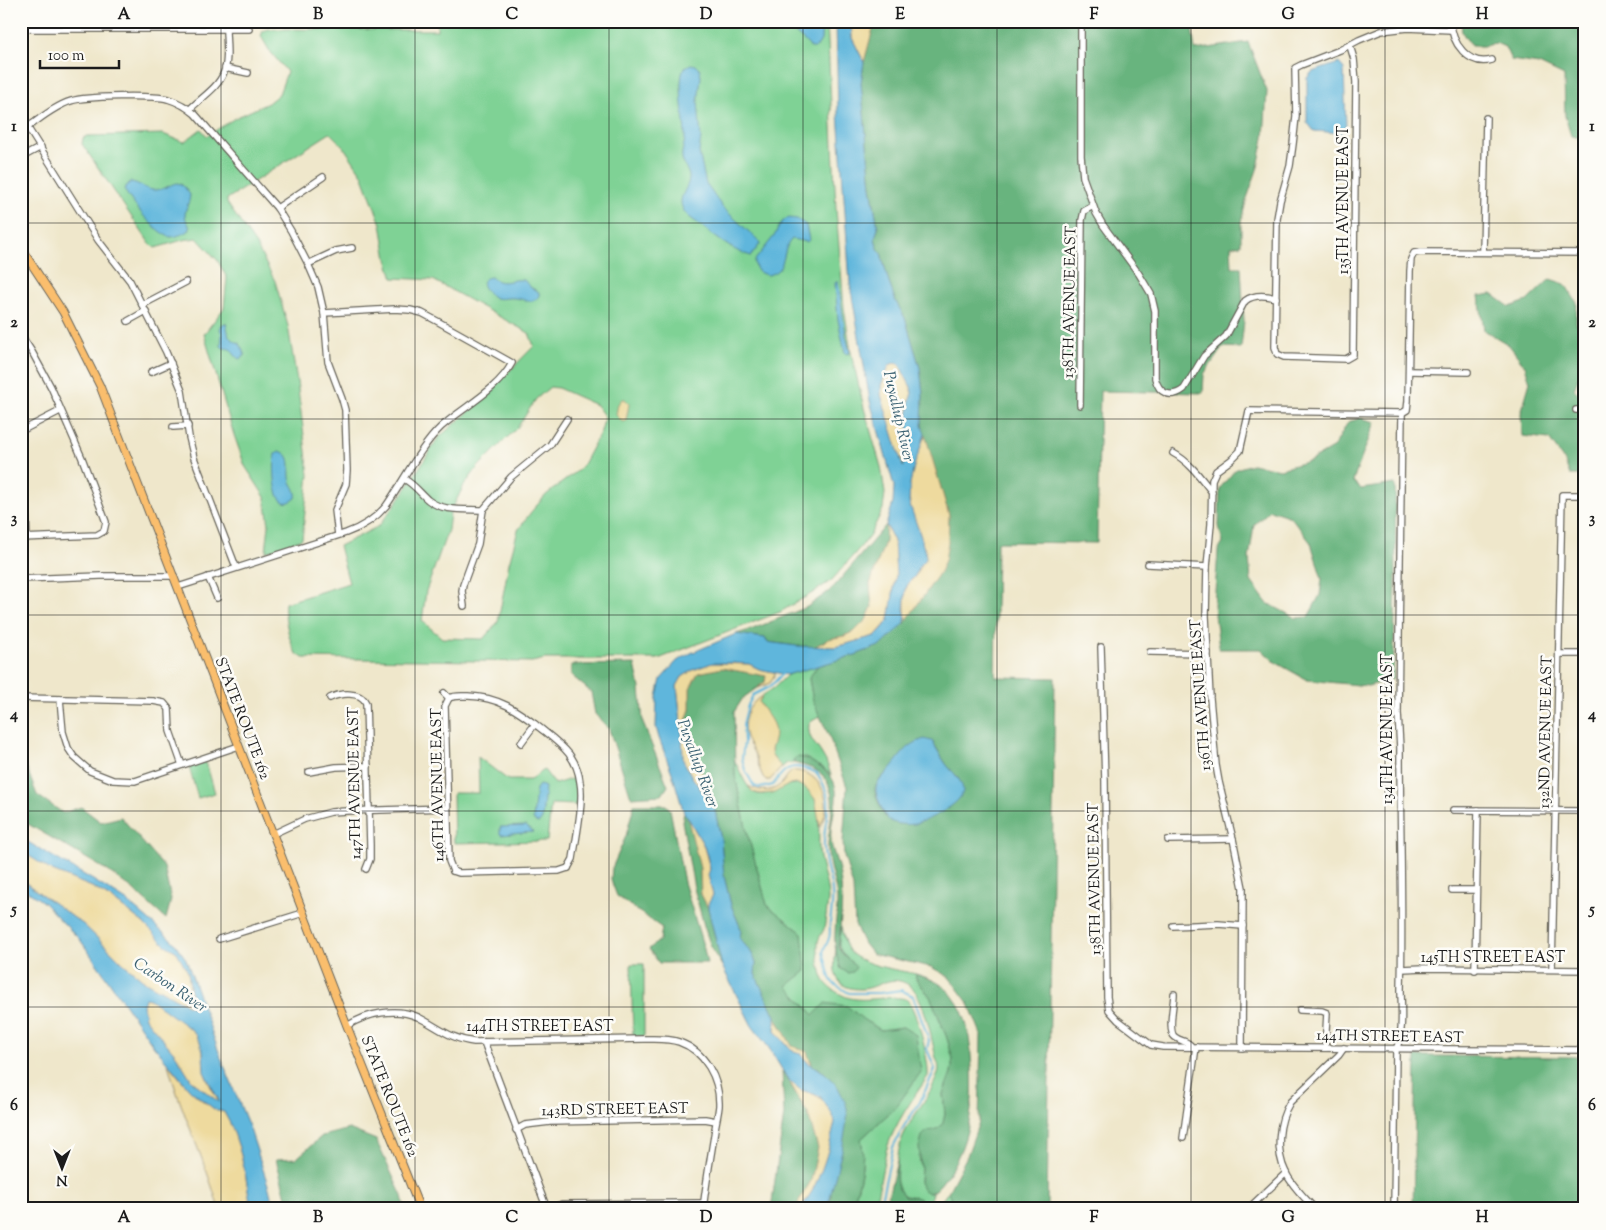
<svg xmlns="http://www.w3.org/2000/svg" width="1606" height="1230" font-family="'Sorts Mill Goudy',serif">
  <rect width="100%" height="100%" fill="#fdfcf7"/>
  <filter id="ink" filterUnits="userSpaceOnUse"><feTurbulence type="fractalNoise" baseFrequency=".02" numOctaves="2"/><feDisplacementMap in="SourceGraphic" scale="10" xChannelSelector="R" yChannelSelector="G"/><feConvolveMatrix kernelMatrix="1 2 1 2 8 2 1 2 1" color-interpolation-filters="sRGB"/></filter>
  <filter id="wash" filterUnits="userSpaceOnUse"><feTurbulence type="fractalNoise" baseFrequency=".0096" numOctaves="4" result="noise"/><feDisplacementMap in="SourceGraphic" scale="20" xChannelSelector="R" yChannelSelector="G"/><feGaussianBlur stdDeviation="1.12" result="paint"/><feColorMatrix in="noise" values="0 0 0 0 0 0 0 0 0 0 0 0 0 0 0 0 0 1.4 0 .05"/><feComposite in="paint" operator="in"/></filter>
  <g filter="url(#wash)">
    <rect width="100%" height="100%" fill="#efe7cb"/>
    <g fill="#7fd295" stroke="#4e7758" fill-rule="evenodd">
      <path d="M437,21H827L836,209L844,307L851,352L864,408L881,467L885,493L883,509L869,537L832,580L814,592L780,612L658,659H545L532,662L303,658C302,657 297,654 296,653C290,645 283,613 285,603L349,583L339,546L379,526L404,492L438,438L474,407L534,346L529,333L433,280L393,278L387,259L381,224L362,174L343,146L330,133L227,199V203L256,245L275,281L288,326L297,381L309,475L302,539L266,552L269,525L265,497L245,466L234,435L204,334L224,308L227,278L218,261L197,238L183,240L155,248L150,244L82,144L83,138L87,136L163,134L184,142L201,129L207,136L235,118L268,103L279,94L287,72L269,50L261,36L263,31L269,29L434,30H437ZM550,387L558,388L596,405L605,417L601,431L581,468L546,495L531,512L518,530L509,563L498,622L483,639L442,638L422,621L426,591L448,530L450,513L463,487L478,467L517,428L536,399Z"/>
      <path d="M818,665L809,679L813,701L820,716L809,723C807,740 816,743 823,756C827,762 829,769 831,775L824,769L804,757L793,760L794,763H787L782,767C774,760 769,755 772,743C773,740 774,738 774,735C774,721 764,713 759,702L762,696L774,688L787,675Z"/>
      <polygon points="478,757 508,780 530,780 544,770 555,784 574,778 577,792 576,805 551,804 547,841 454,843 453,793 479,793"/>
      <path d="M734,759C738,767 746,787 753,792C770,804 793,765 814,797C821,809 818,836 819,850C820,866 828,882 828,899C827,908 826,919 824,929C822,934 818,938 818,943C817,951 820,973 824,980C827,986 836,992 842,995C861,1005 886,994 906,999C917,1008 929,1061 928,1076C913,1099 894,1124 886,1151C882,1170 879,1190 874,1209H850C859,1191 866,1159 861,1139L896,1107L903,1027L881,1030L864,1020L814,1015L787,986L802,933L767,905L747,832L735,775Z"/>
      <polygon points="206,762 215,793 198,798 189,767"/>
      <path d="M841,927C843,934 844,943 848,949C857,965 899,970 916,974V979L931,998L947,1038L953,1059L951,1073L943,1094L945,1114L943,1123L919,1157L921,1169L920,1182L928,1193H932L929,1204L925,1209H913L919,1205L915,1197L905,1196C896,1188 896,1181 897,1169C897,1158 899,1143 905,1132C915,1112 932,1094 938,1073C940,1068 938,1063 936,1058C932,1041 924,994 909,985C890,973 879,988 862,989C835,990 832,972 836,950L841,969L848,958C835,948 839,941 841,927Z"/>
      <polygon points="631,964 644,964 644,1036 633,1037"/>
      <polygon points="948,1192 955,1209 935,1209"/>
    </g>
    <g fill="#67b47e" stroke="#42684d" fill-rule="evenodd">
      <path d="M875,21H1191L1195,50L1248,42L1267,91L1264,138L1258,167L1246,201L1241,222V245L1231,246L1232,267H1241L1244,321L1241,348L1223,347L1204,374L1203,393L1100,391L1097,543L997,542L995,677L1055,678L1047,1209H955L948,1192L967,1156L979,1122L981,1034L969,1004L949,977L931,967L872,954L864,944L855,925L853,887L844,856L843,842L847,787L829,736L813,701L809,678L818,665L855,655L881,645L904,624L940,572L949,515L922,425L923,393L920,368L905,318L896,302L889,283L881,253L877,247L875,238L878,228L871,187L861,83L864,62ZM933,742L947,766L959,778L885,817C882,809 876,799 875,791C873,775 920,750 933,742Z"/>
      <polygon points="1461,21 1585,21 1585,139 1571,136 1565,116 1564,76 1539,64 1511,60 1505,47 1496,43 1484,46 1471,46 1462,32"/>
      <polygon points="1550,279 1565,284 1577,303 1576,323 1585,333 1585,364 1583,365 1574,389 1585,400 1585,443 1583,444 1585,451 1585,475 1570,475 1564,460 1549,439 1522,436 1521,413 1530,382 1525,366 1509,345 1484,330 1479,296 1492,294 1510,307 1527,301"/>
      <path d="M1361,418L1375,422L1353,481L1361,489L1395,484L1396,583L1393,679L1368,686L1307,680L1275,662L1261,649H1219L1214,605L1218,551L1223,543L1219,527L1220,488L1236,469L1252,464L1280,469L1310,461L1334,447L1348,422ZM1270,510L1291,517L1311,543L1322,579L1320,595L1308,617L1296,618L1267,603L1251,581L1249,558L1254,525Z"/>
      <polygon points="886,525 885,542 870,584 872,607 866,621 855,631 844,636 829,639 814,647 797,646 767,642 765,638 736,634 753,629 807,607 832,589"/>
      <polygon points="635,664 640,688 643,723 668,786 662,795 631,797 609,729 595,714 591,692 571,675 571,665"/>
      <path d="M722,668L766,676L765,682L743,698L734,712L735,775L747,832L767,905L802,933L806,971L787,986L814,1015L825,1003L847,1006L864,1020L881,1030L903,1027L916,1035L921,1072L896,1107L861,1139C866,1159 859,1190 850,1209H827L831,1197L825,1073L812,1065L811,1060L801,1050L792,1046L775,1016L755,974L756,962L751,952L740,939L741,929L731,905L724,876L721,839L713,801L685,729L687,718L690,709V688L698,673Z"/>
      <path d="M800,757C807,758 812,762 817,765C852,785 828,812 831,841C832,851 837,860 839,870C844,895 841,921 838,947C842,955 850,960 856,967L853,972L848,973L841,969C837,957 834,947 835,935C835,922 838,909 837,897C835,880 827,865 828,848C828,824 840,798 824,777C817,768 805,766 794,763L793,760L795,758Z"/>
      <polygon points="21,762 25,764 37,795 63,813 81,807 101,822 121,817 164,867 171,900 166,919 132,889 108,871 21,820"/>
      <polygon points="634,805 666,805 670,809 684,882 704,949 707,963 659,963 649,949 660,940 662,928 617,896 611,880 612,868 626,836"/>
      <polygon points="684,813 687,816 693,835 700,868 701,894 708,908 722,966 712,950 704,926 694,888 682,821"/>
      <path d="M916,974C932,979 945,984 954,998C967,1015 969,1034 971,1055C975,1099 972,1138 947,1176C942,1182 936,1192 928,1193L923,1190L920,1182L921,1169L919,1147L922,1136L926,1132L939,1128L943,1123L945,1114L943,1094L951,1073L953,1059L947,1038L931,998L916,978Z"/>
      <polygon points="1416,1056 1585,1057 1585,1209 1413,1209"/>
      <polygon points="782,1071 808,1114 818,1148 811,1181 800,1199 796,1209 771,1209 784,1114"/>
      <polygon points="349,1129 376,1140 402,1196 405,1209 289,1209 276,1159 297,1158 322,1136"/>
      <path d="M897,1161C896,1176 893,1185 905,1197H915L920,1199L921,1203C913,1212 896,1209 885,1209Z"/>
    </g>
    <g fill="#eeda9e" stroke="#857b5d">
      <polygon points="851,21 875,21 864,62 852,38"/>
      <polygon points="893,363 899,364 911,387 912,393 909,403 908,430 909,443 903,468 881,395 881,385 889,366"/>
      <polygon points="622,399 625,399 629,404 626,421 623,422 616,415 618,404"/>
      <path d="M925,434L949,515L948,542L945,560L940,572L904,624C907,613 903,601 906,589C907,583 912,581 915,576C920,569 922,559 926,551L922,544V540C918,527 912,515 910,503C906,480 918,456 925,434Z"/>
      <polygon points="886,525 894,541 896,575 889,620 875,636 835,647 814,647 829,639 844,636 855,631 866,620 872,607 870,584 885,542"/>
      <polygon points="712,663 749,664 759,669 776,672 770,683 757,688 765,682 766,676 722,668 698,673 690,688 690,709 687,718 685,729 713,801 704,795 692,777 683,760 682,731 677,686 682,677 693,670"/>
      <path d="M762,696L759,702C763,711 771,717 774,727C779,747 760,748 782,767L770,780H766L763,777C759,769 757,759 753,751C751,746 747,742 746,737C741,722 748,704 762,696Z"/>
      <path d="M793,771C813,770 827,788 826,808C826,815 822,821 820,827L815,799L807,789L796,783L790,784L774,793L760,794L753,792L748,786C759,791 772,794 782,783C786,779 787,774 793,771Z"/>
      <polygon points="687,816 703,844 710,869 710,882 713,895 708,908 701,894 700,868"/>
      <polygon points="21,850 52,871 92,887 112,899 141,921 164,944 177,952 188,972 193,1008 147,983 124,964 84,925 27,884 21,877"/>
      <path d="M145,998L150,999C166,1010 192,1024 200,1042C205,1052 202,1063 205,1073C208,1084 215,1094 221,1104L192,1081L176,1055L145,1018L143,1005Z"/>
      <polygon points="775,1016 792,1046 807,1052 812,1065 807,1062 800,1053 791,1051 786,1046 775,1031"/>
      <path d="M168,1064C183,1082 200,1105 224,1112C241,1140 246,1176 251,1209H219C205,1159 181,1113 168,1064Z"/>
      <path d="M789,1081C808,1095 830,1094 835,1122C830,1144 825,1165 815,1185C812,1194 805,1200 801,1209H796L800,1199L811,1181L818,1148L808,1114Z"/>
    </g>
    <g fill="#5fb6dc" stroke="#3e697c" fill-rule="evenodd">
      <path d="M786,21H822L821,40L816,48H811C803,38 792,33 786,21Z"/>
      <path d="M836,21H851L852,38L864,62L861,83L871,187L878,228L875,238L877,247L881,253L889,283L896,302L905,318L920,368L923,394L922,425L925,434L914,466L910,484L909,502L922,540C922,546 926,550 926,559L918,568L915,576L909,582L906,588L904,609L906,617L904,624L882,645L855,655L787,675L759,669L749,664L733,663H712L693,670L682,677L677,686L682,731L683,760L692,777L704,794L713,801L721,839L724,876L731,905L741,929L740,939L751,952L756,962L755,974L775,1016V1031L791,1050L800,1053L807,1062L825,1073L838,1087L846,1104L848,1114L842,1150L827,1209H801C805,1200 812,1194 815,1185C825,1165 830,1144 835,1122L833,1116L820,1096L801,1090L789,1081L769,1048L752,1026L722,966L708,908V904L713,895L708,875L710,869L707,855L703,844L687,816L684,813L672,773L659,738L656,727L657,697L661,679L677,661L691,653L736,634L765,638L767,642L797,646L835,647L875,636L882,629L889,620L896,575L894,541L886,525L893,503L894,486L870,401L850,284L838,113ZM893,363L899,364L911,387L912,393L909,403L908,430L909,443L903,467L881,395V385L889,366Z"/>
      <polygon points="1339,63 1344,69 1346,128 1341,133 1314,131 1307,122 1307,78 1312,72"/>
      <path d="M691,64L696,65L700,69L701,77L698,102L701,138L699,152L706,184L723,208L759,241L760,244L751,256C729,250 714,235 696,222C691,218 685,215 683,209C676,197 690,188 689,176C688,170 683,165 682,158C681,151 685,144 685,136C685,122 676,76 685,68C686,66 689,65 691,64Z"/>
      <path d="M130,182C138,182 144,189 153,190C172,191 176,171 190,195C190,203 185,208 185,215C185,221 190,224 190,230C184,233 177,237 171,237C158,236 129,200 124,189Z"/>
      <path d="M789,218L797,219L806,225L809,240L807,242L792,239C780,250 789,270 768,275C759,274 754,269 755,260C760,253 766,247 771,240C778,233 779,220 789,218Z"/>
      <path d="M491,277C503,287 511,278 524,280L530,287L539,292V296C537,298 534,302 530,301C525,301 520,298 514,298C508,297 501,300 495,298C486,293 474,279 491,277Z"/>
      <polygon points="838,281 846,336 850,352 849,354 845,353 838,320 835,283"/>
      <path d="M226,323L229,336L233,340L240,344L245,356L239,359C230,353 237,349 223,348L221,346L222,334L220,329L222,324Z"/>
      <path d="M279,451C296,455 287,471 291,482C294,488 297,491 296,498C272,518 274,465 275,454Z"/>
      <path d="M924,739L932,741C937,749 941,757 946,764C952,772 962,779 963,790C963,804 927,821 915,824C907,825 896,825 889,820C884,816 882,809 880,804C872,785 876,785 888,771C901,757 905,745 924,739Z"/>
      <polygon points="539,785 543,786 545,787 542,819 539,823 535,822 533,819 536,789"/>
      <polygon points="526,826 533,832 501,835 500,834 500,827"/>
      <path d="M21,838L93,880L128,902L173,941L186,959L221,1058L250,1129L269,1188L274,1209H251C246,1176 241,1141 224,1112L214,1109L190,1090L153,1045L81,941L43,902L21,887V877L27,884L84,925L124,964L147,983L193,1008L188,972L177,952L164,944L141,921L112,899L92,887L52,871L23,852L21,850ZM145,998L150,999L193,1031L200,1042L203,1052L204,1072L220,1103L192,1081L176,1055L145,1018L143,1005Z"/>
    </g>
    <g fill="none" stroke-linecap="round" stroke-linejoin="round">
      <path stroke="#5fb6dc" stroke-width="2" d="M784,672L771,686L753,695L748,705L743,724L744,742L742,758L745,770L754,786L760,788L773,785C787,763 794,764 817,773C838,805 823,814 824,847C824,860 828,871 831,884C834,897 832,910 830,922C829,927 831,933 829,938C828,942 825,947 823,952L830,978L834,984L849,993H880L901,990L913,996L929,1040L927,1049L935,1069L920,1102L904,1126L893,1147L879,1209"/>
    </g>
  </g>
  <g filter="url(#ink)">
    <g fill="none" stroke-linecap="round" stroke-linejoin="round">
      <defs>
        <g id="minor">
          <path d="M1081,21V156L1083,177L1096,213L1103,225L1139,274L1151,294L1155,311V378C1159,394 1171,399 1184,389L1204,356L1226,336L1245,301C1254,294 1265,295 1276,298"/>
          <path d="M1451,21C1451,43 1469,67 1492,60"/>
          <polyline points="21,29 249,29"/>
          <polyline points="1350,46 1354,59 1356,82 1353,355 1346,359 1284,357 1277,354 1275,347 1277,219 1280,201 1290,166 1293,144 1296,116 1295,68 1301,65 1340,50 1359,40 1381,31 1407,28 1451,30"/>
          <polyline points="225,68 248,73"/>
          <path d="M190,109C201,98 219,87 224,72C229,60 226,42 226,29"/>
          <polyline points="21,117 98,240 130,281 166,352 182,391 189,437 194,458 236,567"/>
          <path d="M28,127C41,118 55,106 71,101C86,96 152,95 168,99C178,102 187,107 195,114L277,208L291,231L308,264L318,287L324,313L328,362L342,399L345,410L347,470L346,484L335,510L338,535"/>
          <polyline points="24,156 41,147"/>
          <polyline points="277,208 323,177"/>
          <polyline points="1483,252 1486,118"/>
          <polyline points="308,264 336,251 352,248"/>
          <polyline points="142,305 186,282"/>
          <polyline points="128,321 146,311"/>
          <polyline points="21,335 32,352 51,387 82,458 106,522 104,531 97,535 21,538"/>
          <polyline points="1409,371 1468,372"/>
          <polyline points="151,372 171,363"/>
          <polyline points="1080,405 1082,220 1084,211 1093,206"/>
          <polyline points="1576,410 1585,410"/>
          <polyline points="1402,413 1407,410 1408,401 1410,271 1411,259 1414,253 1421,252 1585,253"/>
          <polyline points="173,427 188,426"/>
          <polyline points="21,431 60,411"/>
          <path d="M1173,453C1190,462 1200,477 1212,492"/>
          <path d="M404,479C414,484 420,493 428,500C443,512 465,509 483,510"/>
          <polyline points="26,514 27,538"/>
          <polyline points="1148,564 1207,567"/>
          <polyline points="208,577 217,598"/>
          <polyline points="21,579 101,576 174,576"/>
          <path d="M178,587L346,533C363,527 375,519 386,506C403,482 420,447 441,427C463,407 498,390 512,363L437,321L422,313L410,310L395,309L324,313"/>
          <polyline points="464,606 462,591 463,585 478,544 483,510 511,477 550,445 567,419"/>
          <polyline points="1101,647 1105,781 1107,997 1109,1010 1118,1020 1151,1045 1163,1047 1585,1050"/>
          <polyline points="1150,652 1208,653"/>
          <polyline points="1559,654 1585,654"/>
          <polyline points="444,693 449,698"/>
          <polyline points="21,698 153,701 164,703 169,709 170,731 182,765"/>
          <path d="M330,698C340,693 361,691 366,703L370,845V859L366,869"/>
          <path d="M449,698C455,695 461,696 468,696C499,697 517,710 540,728C550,736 561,744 569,754C575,762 579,773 580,782C584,801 576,839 573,859L568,868"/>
          <polyline points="449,698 445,706 449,861 453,871"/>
          <polyline points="60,699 63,732 68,748 74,757 90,771 113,780 135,781 239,746"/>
          <polyline points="521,743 535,724"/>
          <polyline points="309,772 336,767 368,766"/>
          <polyline points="1453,810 1585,811"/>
          <polyline points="273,834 305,819 331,812 347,811 447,808"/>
          <polyline points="1168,840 1233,839"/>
          <polyline points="453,871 459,873 559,871 568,868"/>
          <polyline points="1452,890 1476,890"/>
          <polyline points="1173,926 1218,924 1243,926"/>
          <polyline points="219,939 303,913"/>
          <polyline points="1402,969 1424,968 1585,970"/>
          <polyline points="1552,969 1562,495 1585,495"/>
          <polyline points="1475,970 1478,810"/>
          <path d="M1174,994C1174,1004 1167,1032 1175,1037C1181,1042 1187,1040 1192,1047"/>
          <polyline points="1300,1010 1322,1011 1327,1013 1325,1048"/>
          <path d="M347,1026C367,1013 396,1007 418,1017C438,1027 450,1039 474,1042L644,1039C656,1039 668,1038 679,1042C705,1051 720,1079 719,1106C718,1116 715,1126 714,1136C710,1160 706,1185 703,1209"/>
          <polyline points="484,1042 547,1209"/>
          <polyline points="1242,1048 1243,888 1233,839 1219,782 1216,765 1210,698 1206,616 1207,567 1211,524 1212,480 1216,471 1231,460 1240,451 1249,411 1402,413"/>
          <polyline points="516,1130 525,1125 550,1122 705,1119 716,1121"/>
          <polyline points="1183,1138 1196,1047"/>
          <polyline points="549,1209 562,1204 704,1203"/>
          <polyline points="1248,1209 1286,1173"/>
          <path d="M1315,1209C1305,1198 1292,1186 1286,1173C1275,1151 1278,1122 1290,1102L1339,1055L1344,1048"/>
          <path d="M1394,1209L1396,1049C1404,1034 1401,1006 1401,989C1403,908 1400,828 1400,748L1398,713L1402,413"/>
        </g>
        <polyline id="major" points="21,248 63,312 100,386 347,1026 420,1209"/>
      </defs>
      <use href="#minor" stroke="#666359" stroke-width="8"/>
      <use href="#major" stroke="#666359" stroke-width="9"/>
      <use href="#minor" stroke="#fff" stroke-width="5.5"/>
      <use href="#major" stroke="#fabe6d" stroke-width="7"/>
    </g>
  </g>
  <path fill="none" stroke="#1c1c1c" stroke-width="1" stroke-opacity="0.55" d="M221,21V1209M415,21V1209M609,21V1209M803,21V1209M997,21V1209M1191,21V1209M1385,21V1209M21,223H1585M21,419H1585M21,615H1585M21,811H1585M21,1007H1585"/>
  <g text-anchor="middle" stroke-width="5" stroke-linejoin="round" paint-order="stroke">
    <g font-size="15" fill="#1c1c1c" stroke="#fdfcf7">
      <text transform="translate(1343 200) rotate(-90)" y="5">135TH AVENUE EAST</text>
      <text transform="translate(1069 302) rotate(-89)" y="5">138TH AVENUE EAST</text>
      <text transform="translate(1200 695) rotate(-94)" y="5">136TH AVENUE EAST</text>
      <text transform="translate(243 718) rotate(69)" y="5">STATE ROUTE 162</text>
      <text transform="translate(1387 729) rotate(-90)" y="5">134TH AVENUE EAST</text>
      <text transform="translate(1545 732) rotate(-89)" y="5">132ND AVENUE EAST</text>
      <text transform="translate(354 783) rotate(-91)" y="5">147TH AVENUE EAST</text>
      <text transform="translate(437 785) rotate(-91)" y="5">146TH AVENUE EAST</text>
      <text transform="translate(1094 879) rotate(-91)" y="5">138TH AVENUE EAST</text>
      <text x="1493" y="962">145TH STREET EAST</text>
      <text x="540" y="1031">144TH STREET EAST</text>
      <text transform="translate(1390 1036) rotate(1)" y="5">144TH STREET EAST</text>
      <text transform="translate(390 1096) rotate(68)" y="5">STATE ROUTE 162</text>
      <text transform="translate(615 1109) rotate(-1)" y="5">143RD STREET EAST</text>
    </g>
    <g font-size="16" font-style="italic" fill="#3a6172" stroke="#fdfcf7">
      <text transform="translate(900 416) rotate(77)" y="6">Puyallup River</text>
      <text transform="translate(699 763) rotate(70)" y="6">Puyallup River</text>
      <text transform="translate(171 984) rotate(34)" y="6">Carbon River</text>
    </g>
  </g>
  <rect width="1606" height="1230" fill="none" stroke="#fdfcf7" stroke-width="55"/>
  <g transform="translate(62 1168) rotate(180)" stroke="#fdfcf7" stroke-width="4" paint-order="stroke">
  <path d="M0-4L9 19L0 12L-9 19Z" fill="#1c1c1c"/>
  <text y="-8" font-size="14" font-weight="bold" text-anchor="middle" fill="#1c1c1c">N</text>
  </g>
  <path d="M40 60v8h79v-8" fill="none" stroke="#1c1c1c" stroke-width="2.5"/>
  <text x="48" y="60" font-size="15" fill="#1c1c1c" stroke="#fdfcf7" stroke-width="4" paint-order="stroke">100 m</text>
  <rect x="28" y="28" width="1550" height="1174" fill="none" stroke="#1c1c1c" stroke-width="2"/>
  <g font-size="16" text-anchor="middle" font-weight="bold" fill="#1c1c1c">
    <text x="124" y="19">A</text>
    <text x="318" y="19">B</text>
    <text x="512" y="19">C</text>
    <text x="706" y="19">D</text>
    <text x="900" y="19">E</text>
    <text x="1094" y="19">F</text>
    <text x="1288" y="19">G</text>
    <text x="1482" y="19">H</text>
    <text x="14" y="131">1</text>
    <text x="1592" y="131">1</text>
    <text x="14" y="327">2</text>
    <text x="1592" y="327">2</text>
    <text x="14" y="523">3</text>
    <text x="1592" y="523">3</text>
    <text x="14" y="719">4</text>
    <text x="1592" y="719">4</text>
    <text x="14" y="914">5</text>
    <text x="1592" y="914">5</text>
    <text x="14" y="1110">6</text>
    <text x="1592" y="1110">6</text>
    <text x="124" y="1222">A</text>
    <text x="318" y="1222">B</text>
    <text x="512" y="1222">C</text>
    <text x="706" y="1222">D</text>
    <text x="900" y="1222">E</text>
    <text x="1094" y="1222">F</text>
    <text x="1288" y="1222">G</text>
    <text x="1482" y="1222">H</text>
  </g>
</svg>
